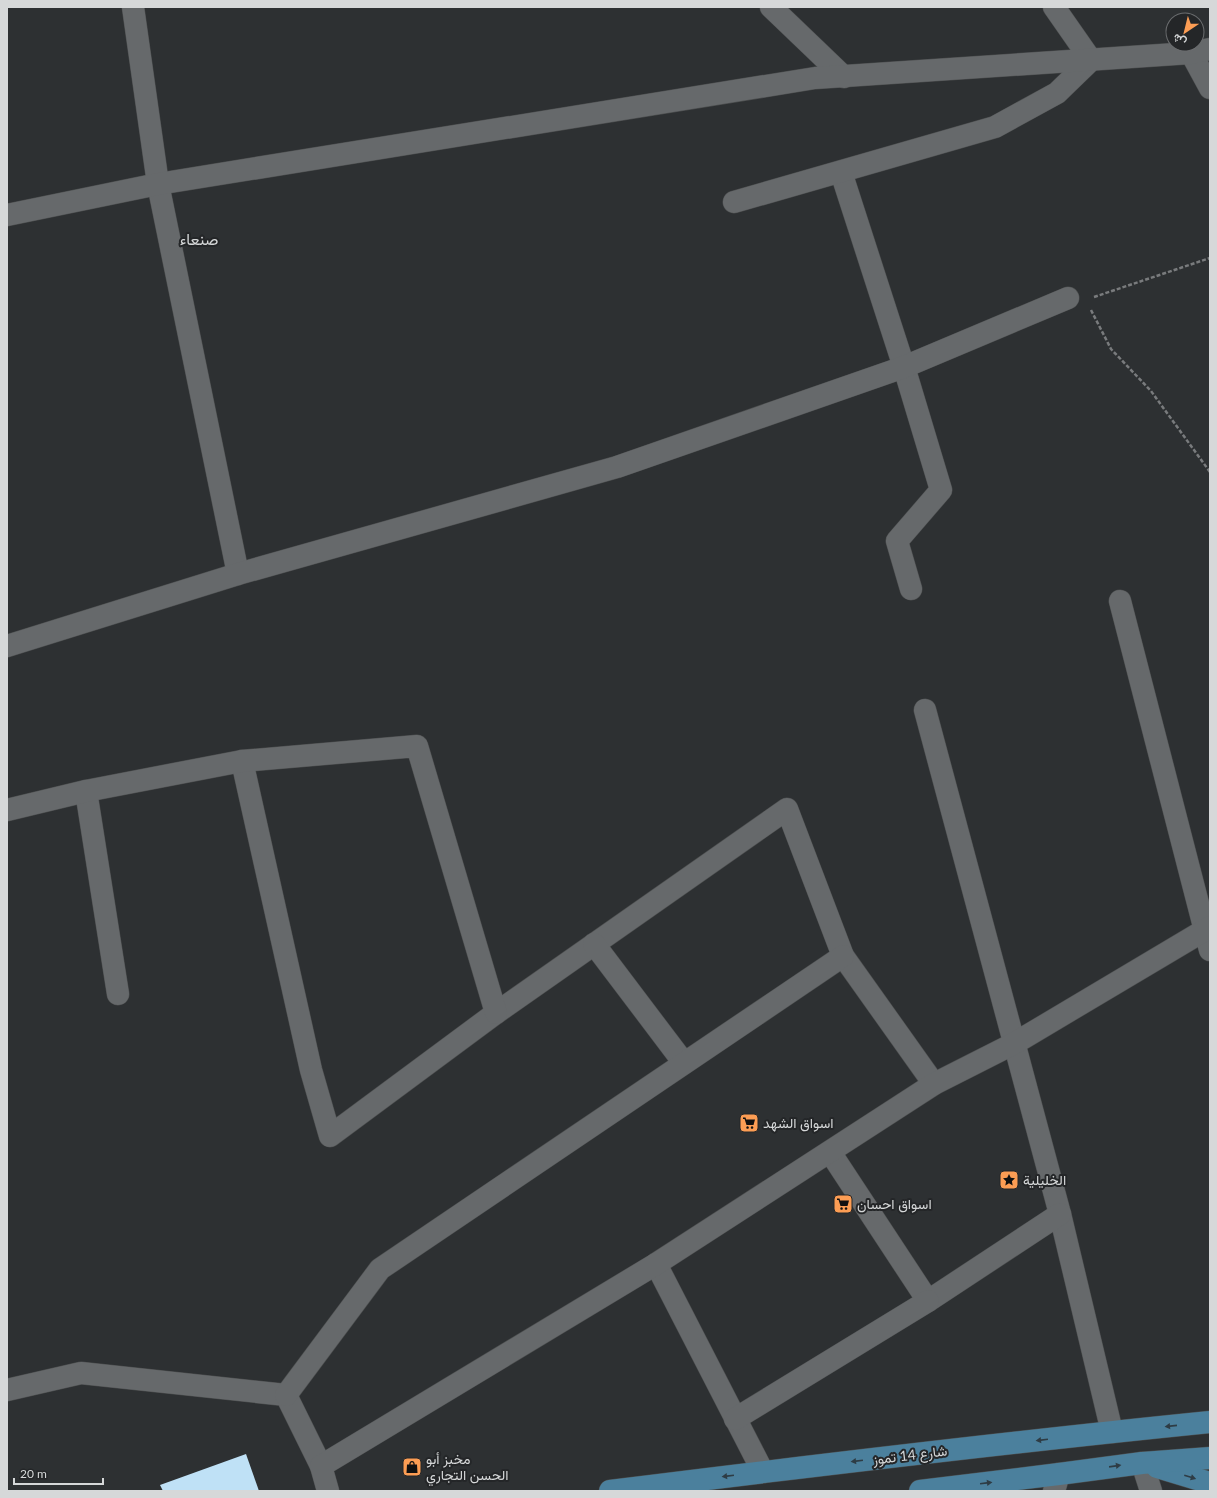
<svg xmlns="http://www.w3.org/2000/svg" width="1217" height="1498" font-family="Lato,Vazirmatn,sans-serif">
  <rect width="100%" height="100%" fill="#2d3032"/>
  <polygon fill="#bfe1f6" points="246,1454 259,1491 163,1491 160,1485"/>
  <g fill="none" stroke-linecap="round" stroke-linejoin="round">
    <defs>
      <g id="minor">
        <polyline points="133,7 158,184 238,574"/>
        <polyline points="771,7 844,77"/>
        <polyline points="1191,53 1210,88"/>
        <polyline points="841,172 904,367 941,490 897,541 911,589"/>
        <polyline points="734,202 995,127 1057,93 1091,60 1054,7"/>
        <polyline points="7,215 158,184 815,78 1191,53 1210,49"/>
        <polyline points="1120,601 1210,950"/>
        <polyline points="7,646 238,574 617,467 904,367 1068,298"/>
        <polyline points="925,710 1060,1214 1112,1432"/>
        <polyline points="242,761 311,1070 330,1136 496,1013 787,809 843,956 934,1084"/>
        <polyline points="86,791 118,994"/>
        <polyline points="7,810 86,791 242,761 417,746 496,1013"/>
        <polyline points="594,944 684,1063"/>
        <polyline points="830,1152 928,1301 1060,1214"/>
        <polyline points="656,1264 763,1472"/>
        <polyline points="7,1390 81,1373 286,1395 321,1466"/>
        <polyline points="286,1395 380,1269 843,956"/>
        <polyline points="735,1419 928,1301"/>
        <polyline points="1142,1463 1151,1491"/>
        <polyline points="328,1491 321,1466 656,1264 934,1084 1015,1043 1210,927"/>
        <polyline points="1054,1491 1059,1474"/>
      </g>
      <g id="major">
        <polyline points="1157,1467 1210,1483"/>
        <path d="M610,1491C810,1466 1010,1442 1210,1422"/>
        <polyline points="920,1491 1059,1474 1142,1463 1210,1458"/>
      </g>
    </defs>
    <use href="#minor" stroke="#4c4e4f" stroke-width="23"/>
    <use href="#major" stroke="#4c4e4f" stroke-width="23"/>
    <g stroke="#797b7d" stroke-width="2.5" stroke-dasharray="4 2" stroke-linecap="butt">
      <polyline points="1094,297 1210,258"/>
      <polyline points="1091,310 1111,349 1151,391 1210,472"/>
    </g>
    <use href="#minor" stroke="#66696b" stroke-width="22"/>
    <use href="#major" stroke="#4b809d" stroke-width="22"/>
  </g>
  <defs><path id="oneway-solid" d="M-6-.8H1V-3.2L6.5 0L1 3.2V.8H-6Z"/></defs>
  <g fill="#2e3c45">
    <use href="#oneway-solid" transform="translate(1171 1426) rotate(174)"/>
    <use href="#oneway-solid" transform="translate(1042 1440) rotate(173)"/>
    <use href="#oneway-solid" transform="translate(857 1461) rotate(173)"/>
    <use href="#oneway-solid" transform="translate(1115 1466) rotate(-8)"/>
    <use href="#oneway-solid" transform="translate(728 1476) rotate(173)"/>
    <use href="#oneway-solid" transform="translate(1190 1477) rotate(17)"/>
    <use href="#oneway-solid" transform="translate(986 1483) rotate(-7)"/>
  </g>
  <defs>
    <symbol id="supermarket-square" viewBox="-11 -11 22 22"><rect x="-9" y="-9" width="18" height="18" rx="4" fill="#fc9d54" stroke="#242628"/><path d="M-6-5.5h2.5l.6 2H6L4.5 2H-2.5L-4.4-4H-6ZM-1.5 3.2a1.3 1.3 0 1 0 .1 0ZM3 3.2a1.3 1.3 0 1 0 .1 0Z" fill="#111"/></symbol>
    <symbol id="sight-square" viewBox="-11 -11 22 22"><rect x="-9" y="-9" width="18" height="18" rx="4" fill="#fc9d54" stroke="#242628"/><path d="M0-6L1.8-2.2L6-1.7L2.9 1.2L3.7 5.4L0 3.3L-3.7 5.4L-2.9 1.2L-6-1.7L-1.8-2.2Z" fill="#111"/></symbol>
    <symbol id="shop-square" viewBox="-11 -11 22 22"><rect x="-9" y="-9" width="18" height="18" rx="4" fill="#fc9d54" stroke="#242628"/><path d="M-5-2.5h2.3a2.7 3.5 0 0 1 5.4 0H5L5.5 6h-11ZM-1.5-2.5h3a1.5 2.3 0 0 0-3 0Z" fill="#111"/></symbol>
  </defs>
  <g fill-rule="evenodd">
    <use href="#supermarket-square" x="738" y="1112" width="22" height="22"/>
    <use href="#sight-square" x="998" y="1169" width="22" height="22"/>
    <use href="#supermarket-square" x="832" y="1193" width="22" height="22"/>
    <use href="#shop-square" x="401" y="1456" width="22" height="22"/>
  </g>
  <g text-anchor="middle" stroke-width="4" stroke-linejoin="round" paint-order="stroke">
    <g font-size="14" fill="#d6d8d9" stroke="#242628" text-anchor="start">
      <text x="763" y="1128">اسواق الشهد</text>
      <text x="1023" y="1185">الخليلية</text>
      <text x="857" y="1209">اسواق احسان</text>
      <text x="426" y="1464">مخبز أبو<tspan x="426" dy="16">الحسن التجاري</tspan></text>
    </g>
    <g font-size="14" fill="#d6d8d9" stroke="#242628">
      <text transform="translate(910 1455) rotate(-7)" y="5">شارع 14 تموز</text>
    </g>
    <g font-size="16" fill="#d6d8d9" stroke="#242628">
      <text x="199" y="245">صنعاء</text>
    </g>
  </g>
  <rect width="1217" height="1498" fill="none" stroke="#d6d8d9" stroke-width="16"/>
  <g transform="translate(1185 32) rotate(215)"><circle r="19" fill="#242628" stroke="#6b6d6f"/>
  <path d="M0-3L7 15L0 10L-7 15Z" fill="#fc9d54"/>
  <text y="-6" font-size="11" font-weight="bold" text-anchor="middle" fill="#d6d8d9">ش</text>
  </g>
  <path d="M14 1478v6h89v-6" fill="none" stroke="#d6d8d9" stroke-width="2"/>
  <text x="20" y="1478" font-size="12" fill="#d6d8d9" stroke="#242628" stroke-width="3" paint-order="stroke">20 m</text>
</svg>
